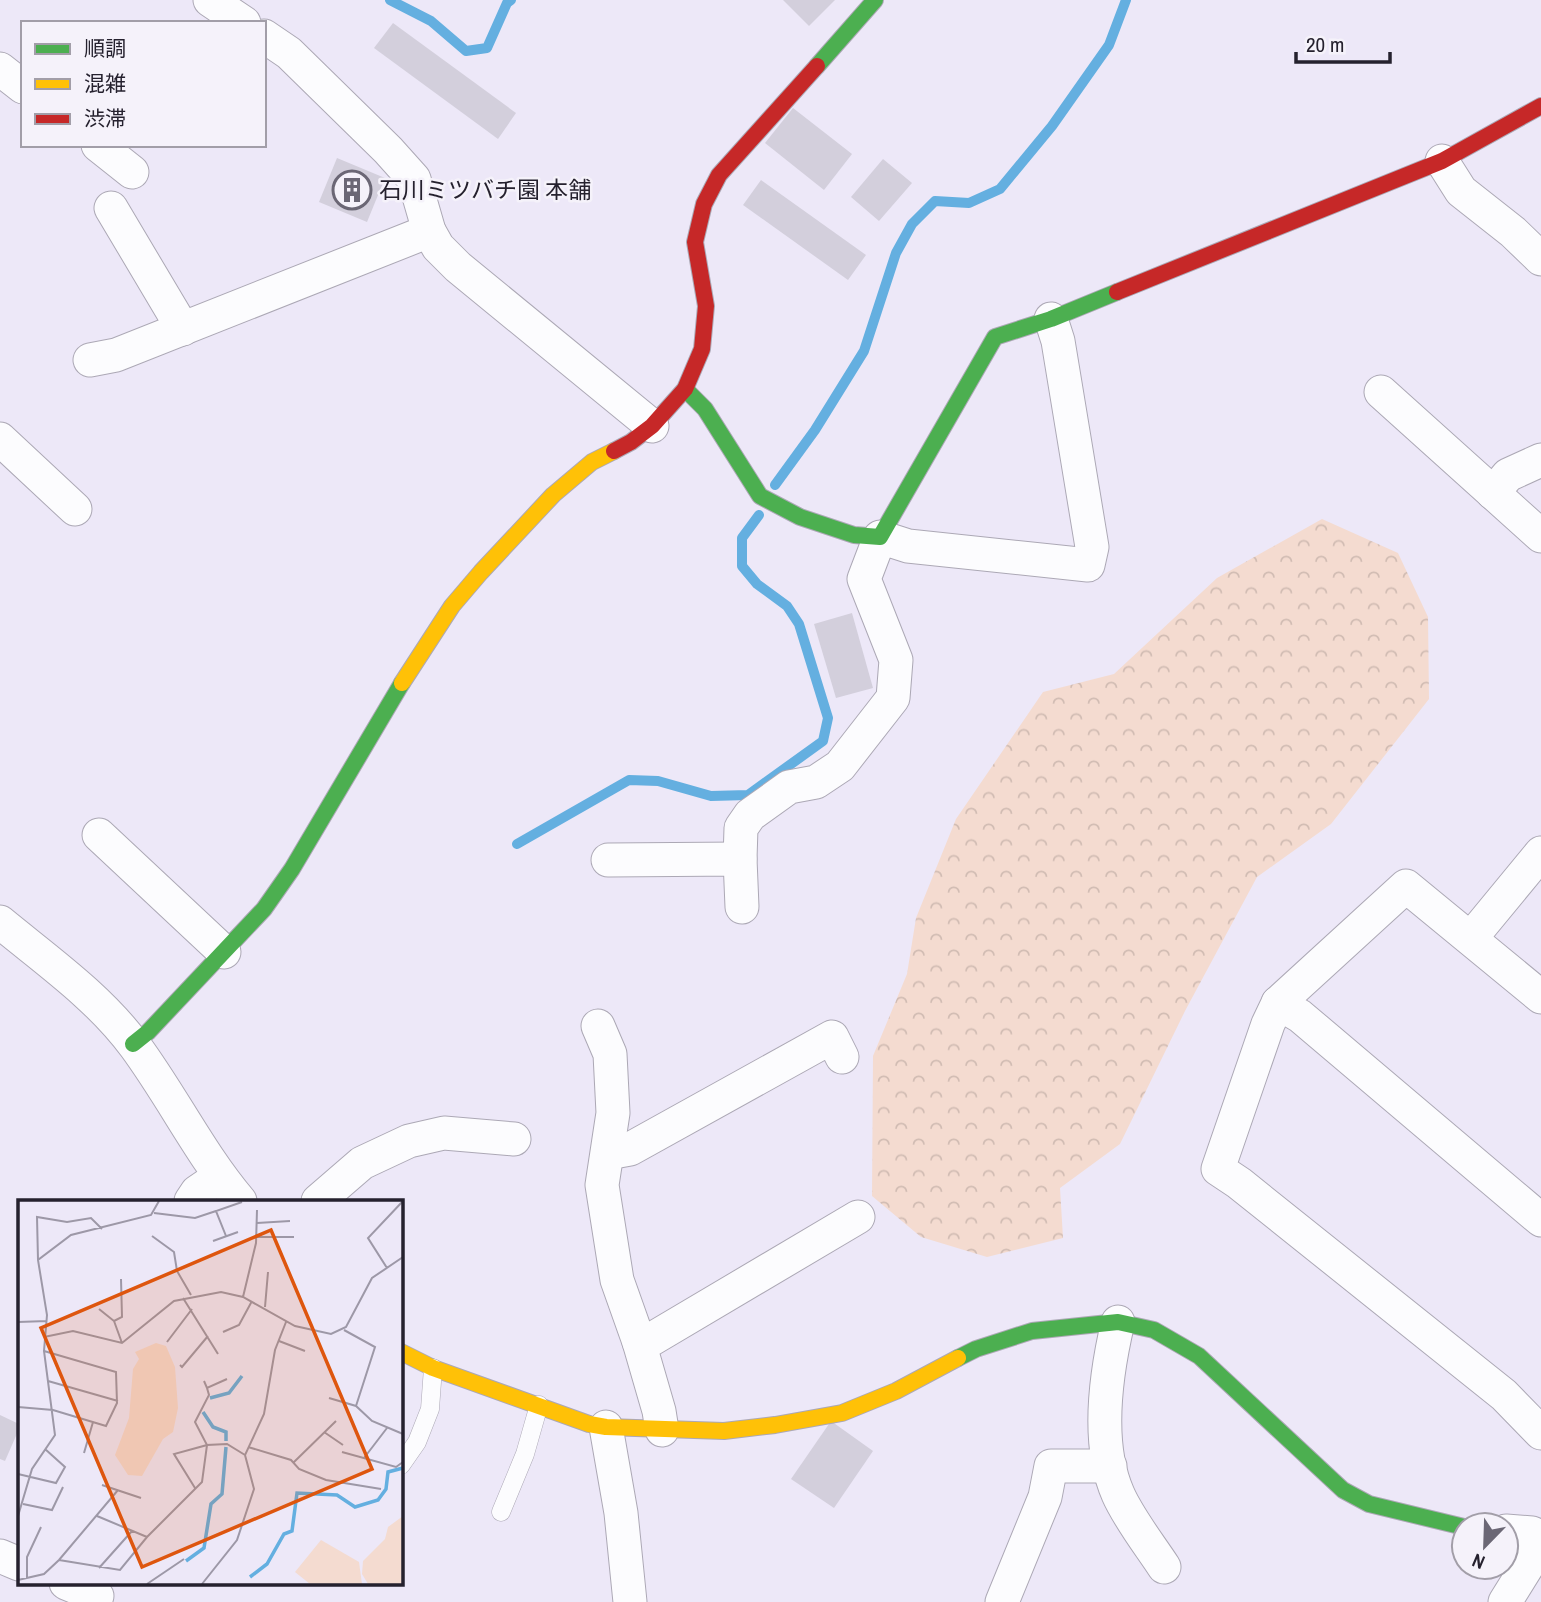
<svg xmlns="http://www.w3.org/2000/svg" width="1541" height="1602" font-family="'Archivo Narrow','Noto Sans JP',sans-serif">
  <defs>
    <pattern id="forest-crowns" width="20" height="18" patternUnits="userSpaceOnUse" patternTransform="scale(1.75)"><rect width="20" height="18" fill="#f4dbd0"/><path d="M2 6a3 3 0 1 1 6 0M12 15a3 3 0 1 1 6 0" fill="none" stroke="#d1bcb3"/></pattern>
  </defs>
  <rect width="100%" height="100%" fill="#ede8f8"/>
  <polygon fill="url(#forest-crowns)" points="1322,519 1398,553 1428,617 1429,699 1331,824 1257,877 1185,1011 1120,1144 1060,1188 1063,1238 987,1257 921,1237 872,1196 873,1056 907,974 916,918 956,819 1043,692 1114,674 1217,578"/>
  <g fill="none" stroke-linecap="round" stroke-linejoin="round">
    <g stroke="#64afe0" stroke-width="10">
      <polyline points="390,0 431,21 466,51 487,48 507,3 511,0"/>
      <polyline points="775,485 815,430 864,351 896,253 912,224 935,201 969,203 1000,189 1052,126 1109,45 1126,0"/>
      <polyline points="517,844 629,780 658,781 711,796 748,795 823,741 828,718 799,624 787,606 757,584 742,566 742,538 759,515"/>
    </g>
  </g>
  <g fill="#d3cfdc">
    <polygon points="783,0 835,0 809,26"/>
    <polygon points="393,23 516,113 498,139 374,48"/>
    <polygon points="793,108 852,154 824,190 765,143"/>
    <polygon points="337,158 385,178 367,222 319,202"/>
    <polygon points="883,159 912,183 879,221 851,197"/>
    <polygon points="761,180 866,255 848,280 743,205"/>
    <polygon points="852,613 873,688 836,698 814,624"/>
    <polygon points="0,1415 19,1424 19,1429 5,1461 0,1459"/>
    <polygon points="831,1421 873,1451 834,1508 791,1479"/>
  </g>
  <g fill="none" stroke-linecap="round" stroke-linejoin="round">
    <defs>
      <g id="lane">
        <polyline points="401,1465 417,1442 430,1409 433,1368"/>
        <polyline points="501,1512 525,1454 539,1405"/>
      </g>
      <g id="street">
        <polyline points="210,0 244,23"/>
        <polyline points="264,36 289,53 388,150 414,179 429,231 438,247 458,267 652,426"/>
        <polyline points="0,69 23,87"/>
        <polyline points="98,145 132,172"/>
        <polyline points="1442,161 1461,191 1513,232 1541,259"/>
        <polyline points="111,208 183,329"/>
        <polyline points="90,360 116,355 429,231"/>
        <polyline points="1381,392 1541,536"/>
        <polyline points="0,439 75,509"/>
        <polyline points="1493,493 1508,475 1541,460"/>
        <polyline points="99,835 224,952"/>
        <polyline points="740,859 741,828 750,815 789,787 816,782 840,766 893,698 896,660 864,579 880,537 908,546 1088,565 1092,547 1058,341 1051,319"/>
        <polyline points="608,860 740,859 742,907"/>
        <path d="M0,922C46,960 99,997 135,1046C172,1096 200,1154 240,1201"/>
        <polyline points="1471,938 1541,853"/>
        <polyline points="1541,997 1406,886 1278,1003 1268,1024 1218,1169 1239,1183 1504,1395 1541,1433"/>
        <polyline points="1278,1003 1300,1016 1541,1220"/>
        <polyline points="598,1026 610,1054 613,1113 602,1185 617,1280 639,1342 659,1411 662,1430"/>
        <polyline points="608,1153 630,1149 832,1037 842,1057"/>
        <polyline points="191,1201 197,1192 219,1177"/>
        <polyline points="318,1201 362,1163 409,1141 444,1133 514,1139"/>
        <path d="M1118,1322C1106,1373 1096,1444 1118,1494C1129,1519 1149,1544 1164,1567"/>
        <polyline points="639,1342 652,1339 858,1217"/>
        <polyline points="606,1427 621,1513 630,1602"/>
        <polyline points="1506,1531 1532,1533 1541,1537"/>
        <polyline points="0,1556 19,1564"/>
        <polyline points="66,1583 97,1596"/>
        <polyline points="1002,1602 1045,1497 1051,1466 1110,1466"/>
        <polyline points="1505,1602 1541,1544"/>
      </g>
      <g id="fast">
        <polyline points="817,66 875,0"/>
        <polyline points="685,389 705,409 760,496 800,517 854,535 880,537 995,337 1051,319 1117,292"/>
        <polyline points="133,1044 148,1032 264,909 292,869 402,683"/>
        <polyline points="958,1358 976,1349 1032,1331 1118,1322 1154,1330 1199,1356 1343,1490 1369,1504 1464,1527"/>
      </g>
      <g id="slow">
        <polyline points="402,683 452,606 481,572 553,495 592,462 614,451"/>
        <polyline points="401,1352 433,1368 589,1424 606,1427 724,1431 775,1425 842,1413 896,1391 958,1358"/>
      </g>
      <g id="jam">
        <polyline points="1117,292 1442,161 1541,106"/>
        <polyline points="614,451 631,442 652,426 685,389 702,349 706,306 695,242 704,204 719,175 817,66"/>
      </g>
    </defs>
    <use href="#lane" stroke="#aca8b5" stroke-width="19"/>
    <use href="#street" stroke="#aca8b5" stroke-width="35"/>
    <use href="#fast" stroke="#aca8b5" stroke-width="18"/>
    <use href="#slow" stroke="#aca8b5" stroke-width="18"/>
    <use href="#jam" stroke="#aca8b5" stroke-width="18"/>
    <use href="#lane" stroke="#fcfcfe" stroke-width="18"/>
    <use href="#street" stroke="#fcfcfe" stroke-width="33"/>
    <use href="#fast" stroke="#4caf50" stroke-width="16"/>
    <use href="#slow" stroke="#ffc107" stroke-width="16"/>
    <use href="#jam" stroke="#c62828" stroke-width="16"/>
  </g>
  <defs>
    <symbol id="building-ring" viewBox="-11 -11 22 22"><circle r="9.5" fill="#f5f2fa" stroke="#6b6775" stroke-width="1.5"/><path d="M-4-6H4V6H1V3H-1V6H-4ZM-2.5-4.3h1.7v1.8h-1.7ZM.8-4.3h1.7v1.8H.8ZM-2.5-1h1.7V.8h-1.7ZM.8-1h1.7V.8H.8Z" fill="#6b6775"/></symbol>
  </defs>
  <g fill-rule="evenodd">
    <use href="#building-ring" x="330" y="168" width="44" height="44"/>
  </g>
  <g text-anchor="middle" stroke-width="5" stroke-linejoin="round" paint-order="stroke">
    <g font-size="23" fill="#25212e" stroke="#f5f2fa" text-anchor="start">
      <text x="379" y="198">石川ミツバチ園 本舗</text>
    </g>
  </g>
  <g transform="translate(18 1200)">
    <rect width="385" height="385" fill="#ede8f8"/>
    <path d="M138,143L148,146L157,167L160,208L155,232L145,239L124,276L110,275L97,255L111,218L115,169L121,159L117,152ZM385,316V384H350L344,374L345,361L367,339L370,327Z" fill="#f4dbd0"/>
    <path d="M303,340L341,362L344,384H292L277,372Z" fill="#f4dbd0"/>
    <path fill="none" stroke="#64afe0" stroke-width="3.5" d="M192,198L211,193L224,176M185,212L195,227L208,232V241M168,361L186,348L193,304L204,294L208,247M232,377L249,364L266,334L274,331L279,293L319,295L337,307L360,300L368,289L370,272L385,268"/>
    <path fill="none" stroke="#9d98a7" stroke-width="2" d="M136,13L177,18L198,11M239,23L272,21M134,36L156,52L159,71L173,95M208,36L198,11L224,2M239,37H276M195,41L220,32M20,60L19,17L49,22L73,18L84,29M369,68L350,38L385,1M225,97L238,43L239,10M165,98L200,154M247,107L250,72M81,109L96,121L104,143M96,121L104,117L103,79M0,122L29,121M326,130L357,147L338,206M205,132L221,125L234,101M26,137L55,131L104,143L156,101L203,92L225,97L277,126L313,134L328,127L354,78L385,57M261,141L287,151M149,142L174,109M162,165L164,167L190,136M30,181L100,201M186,181L189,188L209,179M311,198L338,206L354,221L385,234M0,207L35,210L88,226L99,203L98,172L26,151M306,232L325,245M230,247L273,260L281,269L308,280L363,289M324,252L378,267L385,262M66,253L75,222M346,258L369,228M276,262L318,221M0,274L38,283L47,267L27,249M84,285L123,298M177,288L156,254L189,245L177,222L191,195L189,188M5,304L34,310L45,287M0,316L14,269L37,235L26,151L29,115L20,60L53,35L133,15L141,1M79,316L129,337M41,360L102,370L129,337L184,282L189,245L209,244L227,255M81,368L114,331M9,379V357L23,327M0,380L26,374L41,360L100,290M129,384L166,359M184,384L219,340L236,289L227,255L246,214L257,150L268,122"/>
    <path fill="#de560e" fill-opacity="0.15" stroke="#de560e" stroke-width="3.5" d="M253,30L354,269L124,367L23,128Z"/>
    <rect width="385" height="385" fill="none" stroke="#25212e" stroke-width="3.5"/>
  </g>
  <rect x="21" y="21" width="245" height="126" fill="#f5f2fa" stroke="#a29ea8" stroke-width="2"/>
  <rect x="35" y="44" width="35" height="10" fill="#4caf50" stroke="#a29ea8" stroke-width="2"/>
  <text x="84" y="56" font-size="21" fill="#25212e">順調</text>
  <rect x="35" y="79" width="35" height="10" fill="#ffc107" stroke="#a29ea8" stroke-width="2"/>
  <text x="84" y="91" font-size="21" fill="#25212e">混雑</text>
  <rect x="35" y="114" width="35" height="10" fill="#c62828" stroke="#a29ea8" stroke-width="2"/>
  <text x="84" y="126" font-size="21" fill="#25212e">渋滞</text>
  <g transform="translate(1485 1546) rotate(203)"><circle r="33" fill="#f5f2fa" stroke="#a29ea8" stroke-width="2"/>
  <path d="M0-5L12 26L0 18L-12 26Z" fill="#6b6775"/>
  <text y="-10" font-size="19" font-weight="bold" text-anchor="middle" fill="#25212e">N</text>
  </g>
  <path d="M1296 52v10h94v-10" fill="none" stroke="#25212e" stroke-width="3.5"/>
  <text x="1306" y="52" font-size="21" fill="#25212e" stroke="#f5f2fa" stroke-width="5" paint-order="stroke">20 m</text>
</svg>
